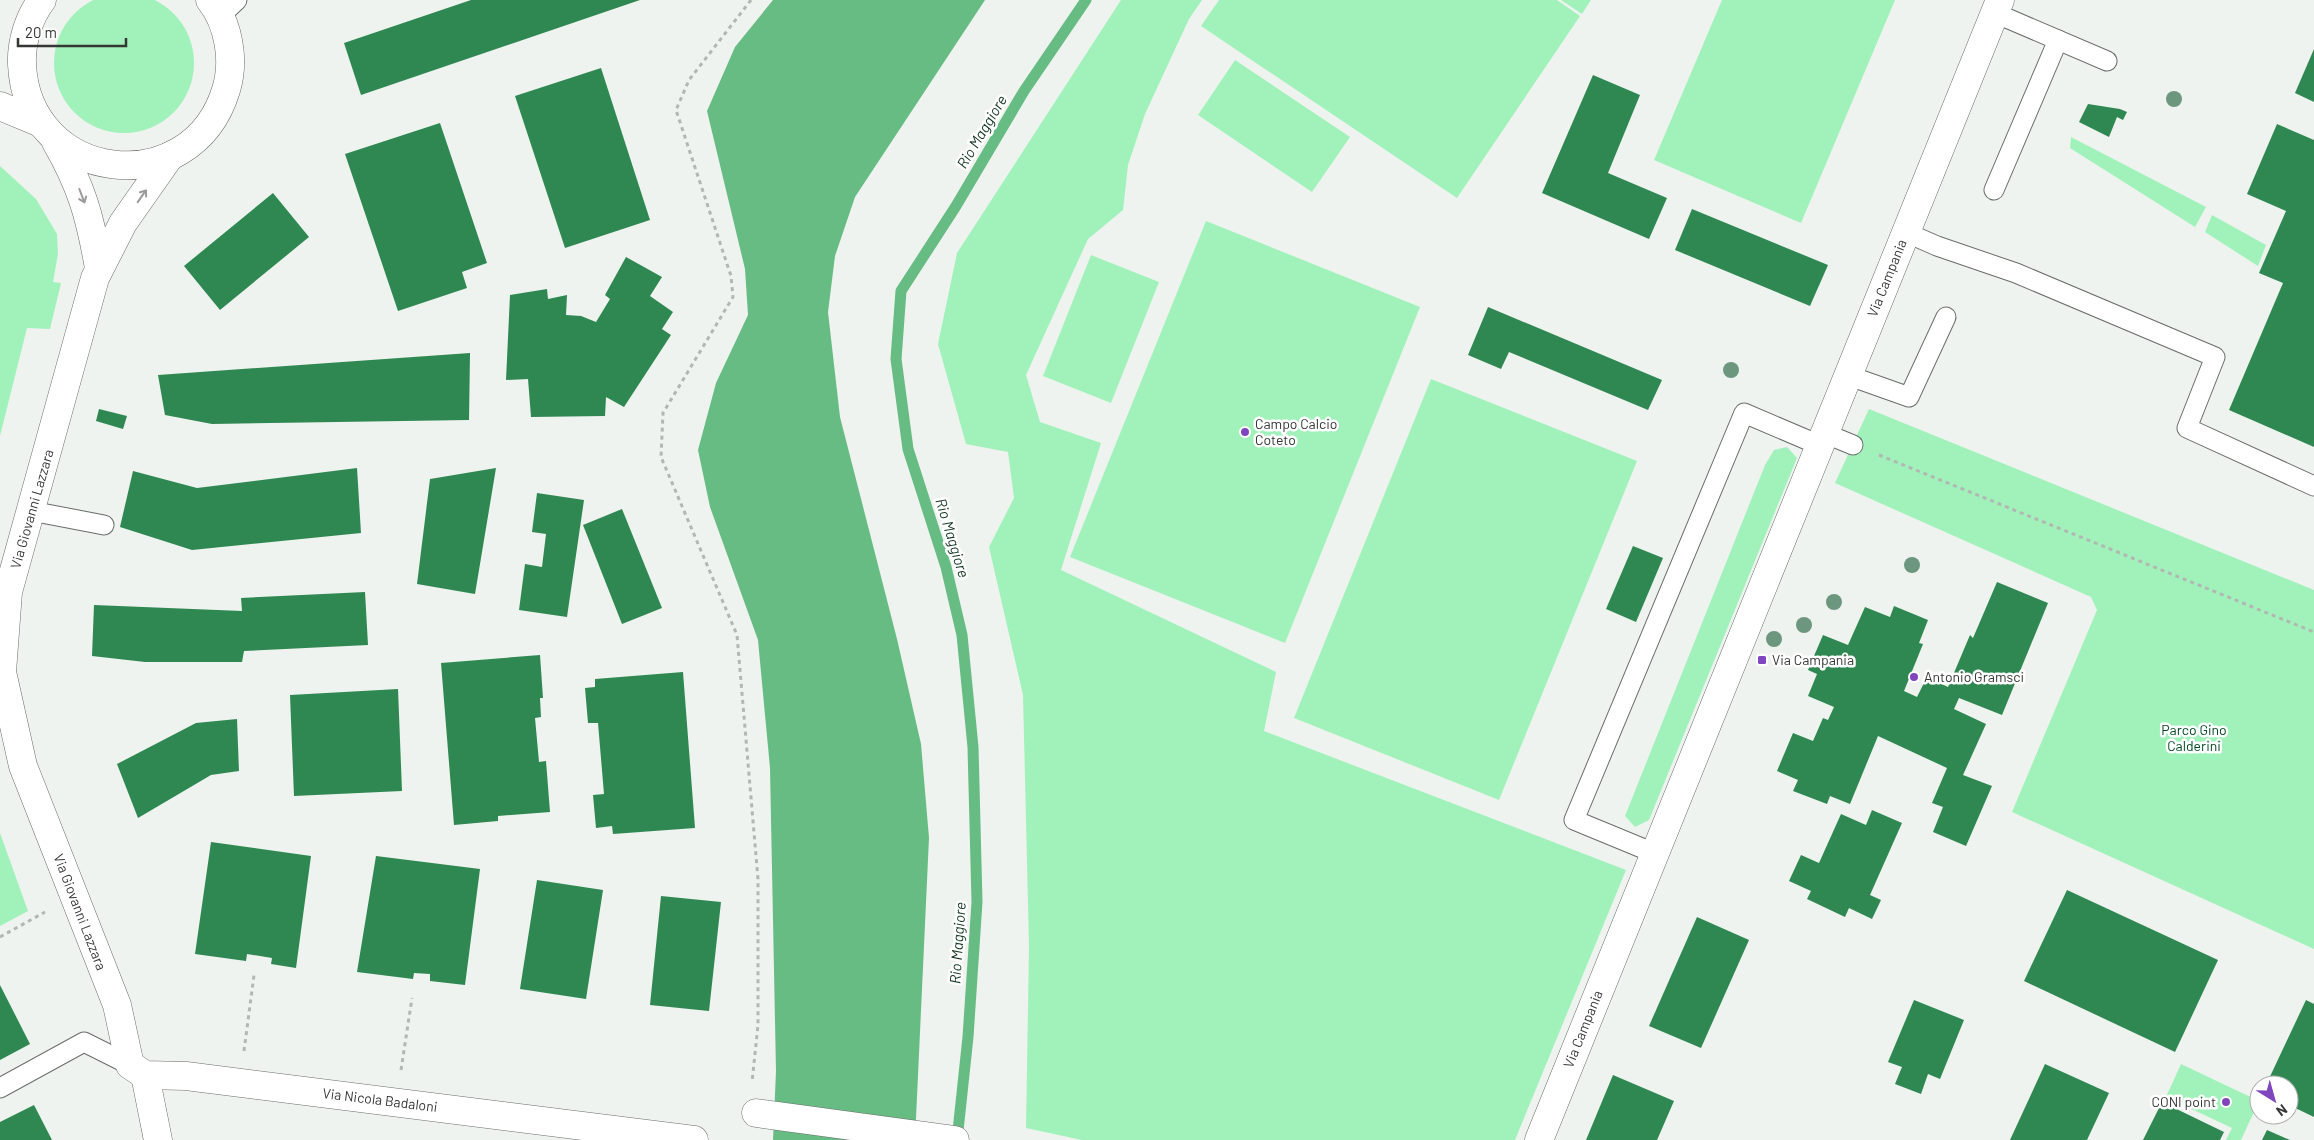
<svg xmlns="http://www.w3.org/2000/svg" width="2314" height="1140" font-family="Barlow,sans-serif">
  <rect width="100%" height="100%" fill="#eef3ef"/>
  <g fill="#a1f2ba">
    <circle cx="124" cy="63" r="70"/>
    <polygon points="1121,0 1202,0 1189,19 1145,114 1128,165 1123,210 1088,239 1026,375 1040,422 1101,443 1061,570 1276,672 1264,731 1626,870 1515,1140 1082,1140 1026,1128 1029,946 1023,695 989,547 1014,498 1008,452 966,444 938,344 957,253"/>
    <polygon points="1219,0 1557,0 1580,16 1457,198 1201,26"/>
    <polygon points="1561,0 1591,0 1582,14"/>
    <polygon points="1722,0 1895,0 1801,223 1654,160"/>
    <polygon points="1235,60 1350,137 1312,192 1198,115"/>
    <polygon points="2071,137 2206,207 2195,227 2070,148"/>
    <polygon points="0,166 36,199 57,234 58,254 53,282 61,283 50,329 27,328 0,436"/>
    <polygon points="2212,215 2266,245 2258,266 2205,232"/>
    <polygon points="1206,221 1420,307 1285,643 1070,557"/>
    <polygon points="1091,255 1159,282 1111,403 1043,376"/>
    <polygon points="1431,379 1637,461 1499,800 1294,718"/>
    <polygon points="1869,409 2314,590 2314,949 2012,812 2097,610 2091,597 1835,483"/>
    <polygon points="1787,447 1797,458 1649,820 1635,827 1625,816 1765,465 1774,450"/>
    <polygon points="0,833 28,911 0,926"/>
    <polygon points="2181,1064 2259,1101 2241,1140 2226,1140 2232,1128 2166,1097"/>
  </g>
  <polygon fill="#66bc82" points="773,0 985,0 855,197 835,256 828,312 840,417 897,639 921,744 929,838 915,1140 773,1140 776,1071 770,768 758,640 710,507 698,450 716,383 748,315 745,269 707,111 735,47"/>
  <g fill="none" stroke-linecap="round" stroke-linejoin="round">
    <polyline stroke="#66bc82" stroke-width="11" points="957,1140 968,1037 977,902 973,747 962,635 946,567 908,449 896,359 901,291 956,206 1024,91 1086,0"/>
  </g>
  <g fill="#2f8852">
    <polygon points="471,0 640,0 361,95 344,43"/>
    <polygon points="2314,49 2314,102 2295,93"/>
    <polygon points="601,68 650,220 565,248 515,96"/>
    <polygon points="1593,75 1640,95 1608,173 1667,198 1649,239 1542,193"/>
    <polygon points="2088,104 2120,109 2127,112 2123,120 2117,117 2109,137 2079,122"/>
    <polygon points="440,123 487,263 462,272 467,288 398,311 345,154"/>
    <polygon points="2277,124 2314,140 2314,447 2229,410 2283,283 2259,273 2286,211 2247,194"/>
    <polygon points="273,193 309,237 220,310 184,266"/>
    <polygon points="1692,209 1828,265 1810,306 1675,250"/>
    <polygon points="626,257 662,277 650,296 673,312 662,329 671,335 624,407 606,397 605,416 531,417 528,379 506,380 510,295 547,289 548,299 567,295 566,315 581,316 596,322 610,299 605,295"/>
    <polygon points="1488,307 1662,380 1648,410 1509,352 1501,369 1468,355"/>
    <polygon points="470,353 469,420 212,424 165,415 158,375"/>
    <polygon points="99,409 127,416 123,429 96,421"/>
    <polygon points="357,468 361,533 192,550 120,527 133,471 197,488"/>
    <polygon points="496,468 475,594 417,584 430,479"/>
    <polygon points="537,493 584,500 567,617 519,610 525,564 542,567 546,534 532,532"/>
    <polygon points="622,509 662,608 622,624 583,525"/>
    <polygon points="1633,546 1663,558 1636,622 1606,609"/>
    <polygon points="1997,582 2048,603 2002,715 1959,698 1954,709 1986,724 1963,775 1992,786 1966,846 1933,832 1943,807 1932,803 1947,768 1878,736 1850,804 1830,796 1827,804 1793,791 1798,780 1777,771 1793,733 1813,741 1823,718 1828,720 1834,707 1808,696 1817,674 1808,670 1823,635 1848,645 1865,607 1890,617 1894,606 1928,620 1919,643 1923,644 1904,691 1917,697 1927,677 1948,687 1970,635 1973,638"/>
    <polygon points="365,592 368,645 244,651 242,662 145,662 92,656 94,605 242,611 241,598"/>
    <polygon points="540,655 543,698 540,698 541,717 535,718 539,762 546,761 550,812 498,816 498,821 454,825 441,663"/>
    <polygon points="683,672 695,828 613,834 612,826 596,828 593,795 604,794 598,723 588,723 585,688 595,687 595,679"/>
    <polygon points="398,689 402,791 294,796 290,695"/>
    <polygon points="237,719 239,771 211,775 138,818 117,764 196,723"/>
    <polygon points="1872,810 1902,823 1870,895 1881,900 1872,919 1849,908 1845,917 1807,899 1811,891 1789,881 1801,855 1819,863 1841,814 1866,825"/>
    <polygon points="211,842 311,856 296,968 271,964 272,958 247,954 246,961 195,954"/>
    <polygon points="376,856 480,869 465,985 430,981 430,974 414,973 413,979 357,972"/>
    <polygon points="537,880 603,890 586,999 520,989"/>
    <polygon points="2067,890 2218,960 2175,1052 2024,981"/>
    <polygon points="661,896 721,902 709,1011 650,1005"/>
    <polygon points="1697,917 1749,940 1701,1048 1649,1026"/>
    <polygon points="0,985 30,1044 0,1060"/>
    <polygon points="1914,1000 1964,1020 1940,1079 1928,1074 1921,1094 1895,1084 1902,1067 1888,1062"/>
    <polygon points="2306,1000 2314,1004 2314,1117 2289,1105 2289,1085 2266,1085"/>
    <polygon points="2045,1064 2109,1093 2087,1140 2010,1140"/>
    <polygon points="1613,1075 1674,1101 1657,1140 1586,1140"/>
    <polygon points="2162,1102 2224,1132 2220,1140 2143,1140"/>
    <polygon points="34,1105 52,1140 0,1140 0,1122"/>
    <polygon points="2267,1130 2290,1140 2262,1140"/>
  </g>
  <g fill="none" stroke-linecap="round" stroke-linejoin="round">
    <defs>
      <g id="lane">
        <polyline points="1995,13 2107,61"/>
        <polyline points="220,16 237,0"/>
        <polyline points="1994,190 2058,40"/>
        <polyline points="1905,232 1937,246 2016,273 2215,357 2187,428 2314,486"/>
        <polyline points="1847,375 1909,397 1946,317"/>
        <polyline points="1824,433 1853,445"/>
        <polyline points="31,511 104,525"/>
        <polyline points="1654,853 1574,820 1744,413 1819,445"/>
        <polyline points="0,1088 84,1042 130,1065"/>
      </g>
      <g id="street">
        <path d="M42,0C29,17 21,42 22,64C27,183 191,204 226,90C235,61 229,24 210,0"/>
        <polyline points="0,106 41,123"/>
        <path d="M56,142C82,187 90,217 99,268"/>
        <polyline points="170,156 123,223 95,278 8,592 2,672 23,766 117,1005 130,1065 145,1075 186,1076 694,1140"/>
        <polyline points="145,1075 158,1140"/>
        <polyline points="756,1113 955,1140"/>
      </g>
      <polyline id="secondary" points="1539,1140 2000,0"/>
    </defs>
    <use href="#lane" stroke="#696e6a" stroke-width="21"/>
    <use href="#street" stroke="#696e6a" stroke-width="29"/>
    <use href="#secondary" stroke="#696e6a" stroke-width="29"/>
    <g stroke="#b3b7b4" stroke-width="3" stroke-dasharray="4 4" stroke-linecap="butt">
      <polyline points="751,0 689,80 676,110 731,276 733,297 663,413 661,457 737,635 758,879 758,1025 752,1082"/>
      <polyline points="1879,455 2314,632"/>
      <polyline points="0,937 45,912"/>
      <polyline points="244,1051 254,975"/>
      <polyline points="401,1070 412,998"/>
    </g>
    <use href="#lane" stroke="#fff" stroke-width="19"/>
    <use href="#street" stroke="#fff" stroke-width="28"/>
    <use href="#secondary" stroke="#fff" stroke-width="28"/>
  </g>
  <g fill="#6d967f">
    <circle cx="2174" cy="99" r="8"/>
    <circle cx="1731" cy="370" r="8"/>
    <circle cx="1912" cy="565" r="8"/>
    <circle cx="1834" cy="602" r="8"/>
    <circle cx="1804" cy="625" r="8"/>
    <circle cx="1774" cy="639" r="8"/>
  </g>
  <defs><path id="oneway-shaft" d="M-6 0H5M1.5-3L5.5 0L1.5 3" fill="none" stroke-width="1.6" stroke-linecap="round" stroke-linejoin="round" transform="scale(1.25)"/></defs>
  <g stroke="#9a9b9a">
    <use href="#oneway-shaft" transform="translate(82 196) rotate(69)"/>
    <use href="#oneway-shaft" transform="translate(142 196) rotate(-55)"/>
  </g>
  <g fill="#8046bd" stroke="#fff" stroke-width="2">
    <circle cx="1245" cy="432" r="5"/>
    <rect x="1757" y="655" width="10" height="10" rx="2.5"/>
    <circle cx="1914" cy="677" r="5"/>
    <circle cx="2226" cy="1102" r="5"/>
  </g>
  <g text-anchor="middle" stroke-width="5" stroke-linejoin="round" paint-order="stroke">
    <g font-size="14" fill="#353735" stroke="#fff">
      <text transform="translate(1887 278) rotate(-68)" y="5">Via Campania</text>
      <text transform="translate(32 509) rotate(-74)" y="5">Via Giovanni Lazzara</text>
      <text transform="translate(80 912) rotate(69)" y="5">Via Giovanni Lazzara</text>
      <text transform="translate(1583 1029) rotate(-68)" y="5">Via Campania</text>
      <text transform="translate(380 1100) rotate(7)" y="5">Via Nicola Badaloni</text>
    </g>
    <g font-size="14" fill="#353735" stroke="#fff" text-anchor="start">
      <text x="1255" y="429">Campo Calcio<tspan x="1255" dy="16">Coteto</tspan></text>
      <text x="1772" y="665">Via Campania</text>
      <text x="1924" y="682">Antonio Gramsci</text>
      <text x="2216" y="1107" text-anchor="end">CONI point</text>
    </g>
    <g font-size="14" fill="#034924" stroke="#fff">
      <text x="2194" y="735">Parco Gino<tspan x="2194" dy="16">Calderini</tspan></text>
    </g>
    <g font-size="15" font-style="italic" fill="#143821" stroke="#fff">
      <text transform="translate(982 132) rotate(-59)" y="5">Rio Maggiore</text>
      <text transform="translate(952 538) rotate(73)" y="5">Rio Maggiore</text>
      <text transform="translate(958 943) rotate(-86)" y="5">Rio Maggiore</text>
    </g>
  </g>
  <g transform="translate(2274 1100) rotate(143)"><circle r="24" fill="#ffffff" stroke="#aeafae"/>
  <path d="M0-4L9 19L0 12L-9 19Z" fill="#8046bd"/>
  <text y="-8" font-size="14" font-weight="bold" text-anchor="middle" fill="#353735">N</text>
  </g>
  <path d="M18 38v8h108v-8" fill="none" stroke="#353735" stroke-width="2.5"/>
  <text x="25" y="38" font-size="15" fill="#353735" stroke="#ffffff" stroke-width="4" paint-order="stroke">20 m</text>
</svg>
